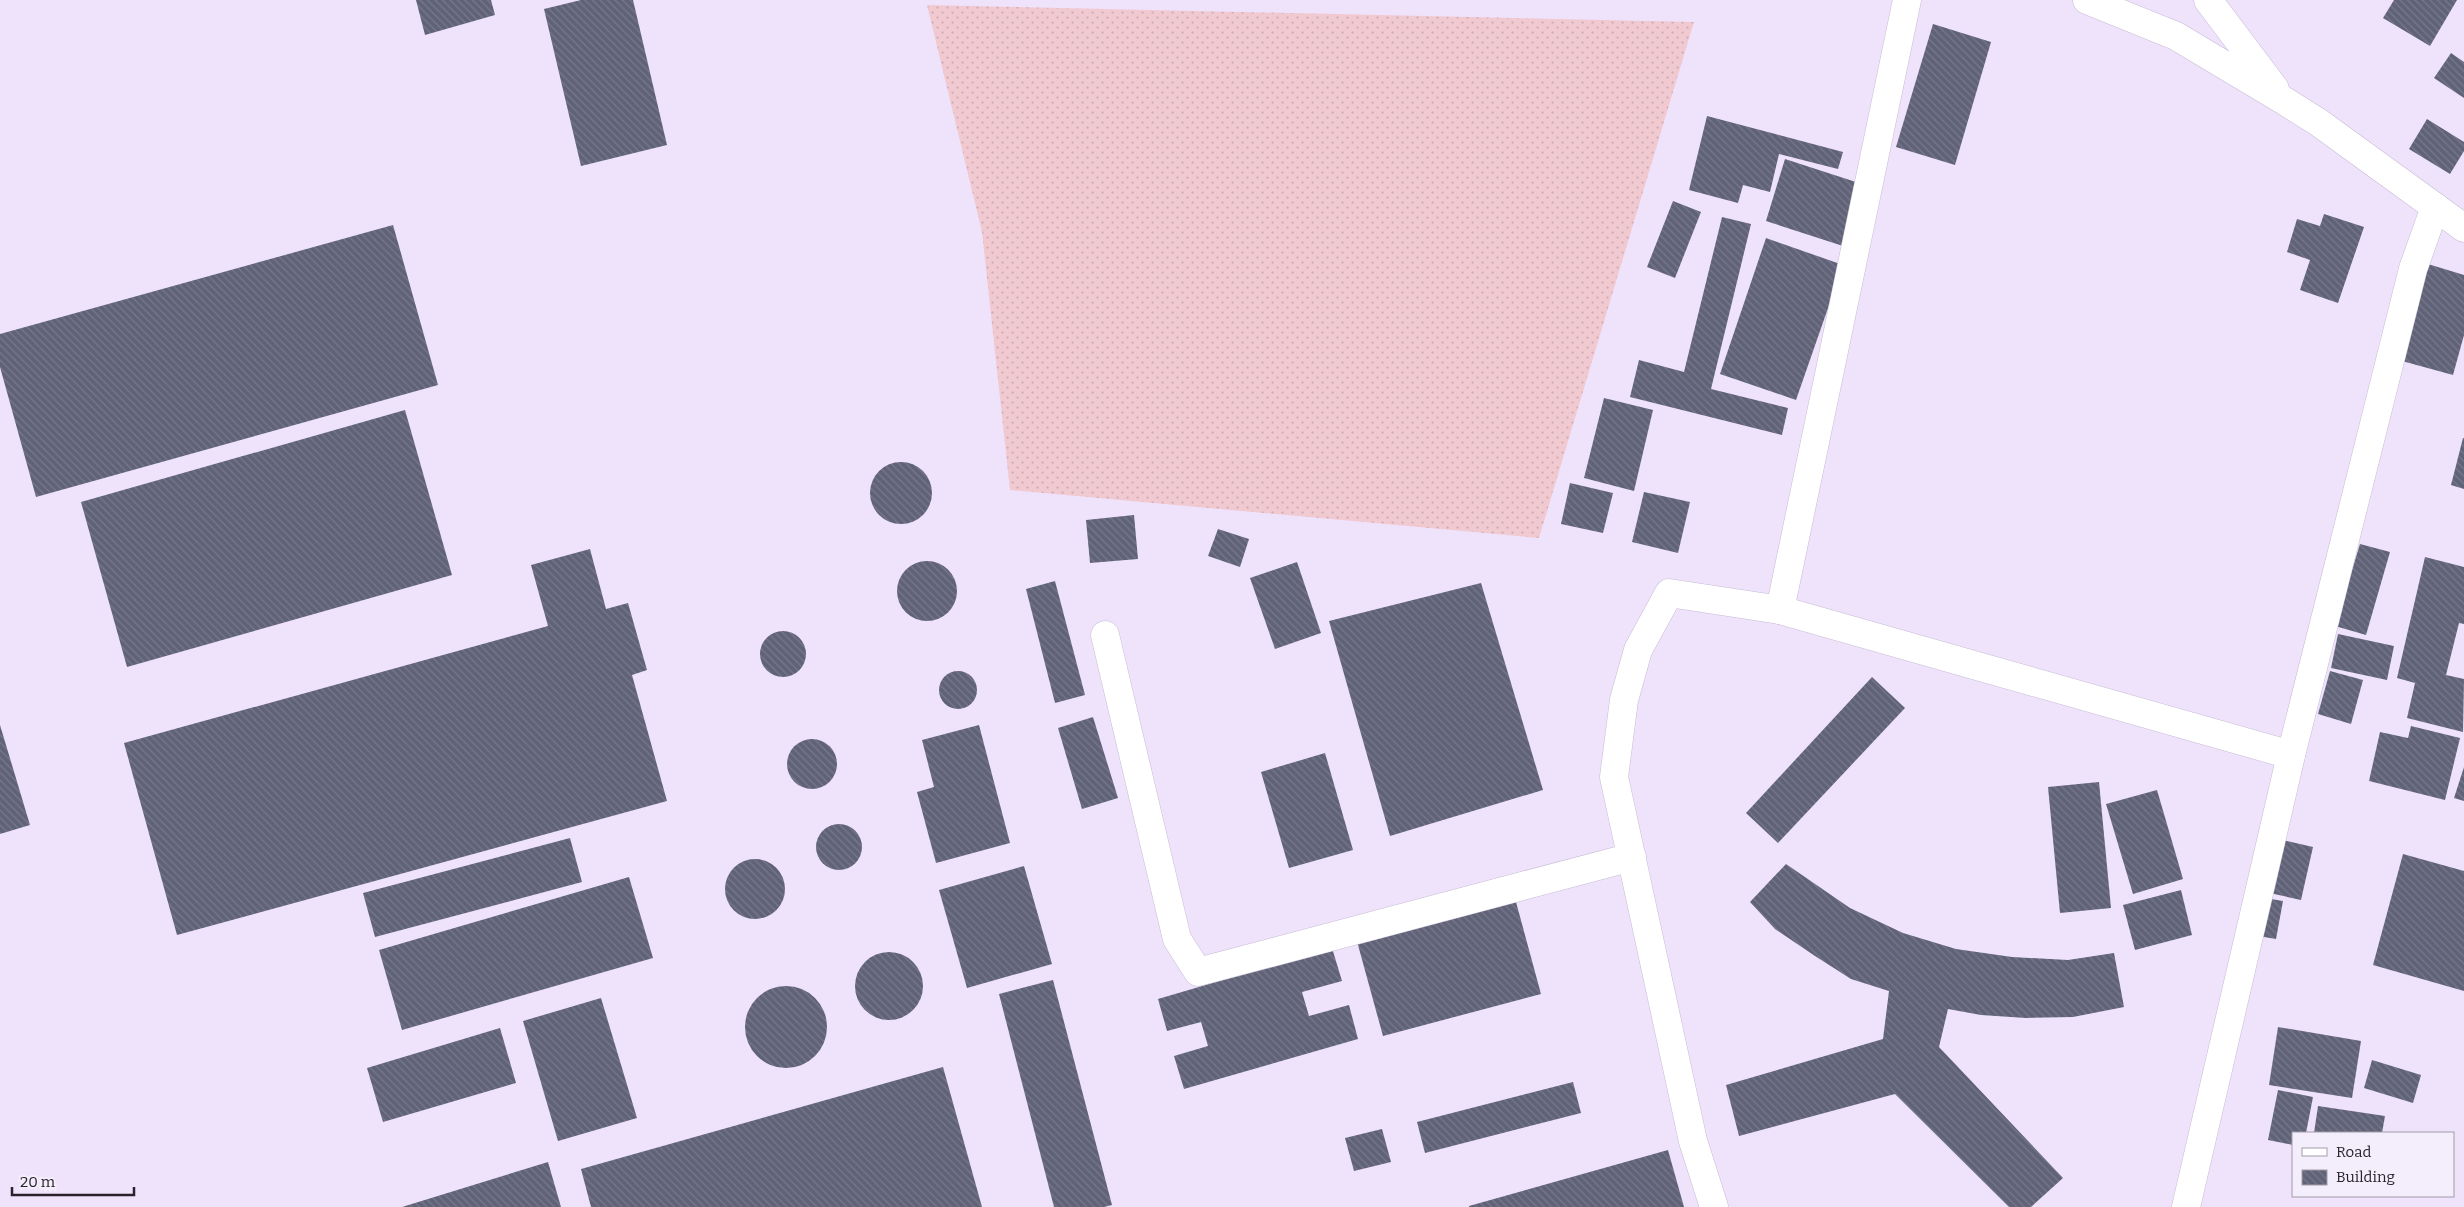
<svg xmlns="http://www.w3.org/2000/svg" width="2464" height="1207" font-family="Bitter,serif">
  <defs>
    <pattern id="grass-dots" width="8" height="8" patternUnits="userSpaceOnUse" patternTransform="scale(1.25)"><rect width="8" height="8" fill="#f1c9d1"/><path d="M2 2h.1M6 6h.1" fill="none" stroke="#cfacb4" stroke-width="1.8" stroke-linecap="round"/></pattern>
    <pattern id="building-back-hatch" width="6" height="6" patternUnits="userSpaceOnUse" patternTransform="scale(1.25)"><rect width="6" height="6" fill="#606278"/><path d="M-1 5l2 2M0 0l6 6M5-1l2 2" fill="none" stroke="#78798a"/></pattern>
  </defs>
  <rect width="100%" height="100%" fill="#f4edfb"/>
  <path fill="#efe3fc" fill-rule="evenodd" d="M0,0H2464V1207H0ZM2293,1133H2453V1196H2293Z"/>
  <polygon fill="url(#grass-dots)" points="927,5 1694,22 1539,538 1010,490 982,232"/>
  <g fill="url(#building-back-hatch)">
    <polygon points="416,0 491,0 495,15 425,35"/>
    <polygon points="581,0 633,0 667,145 581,166 544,9"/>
    <polygon points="2394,0 2457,0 2430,46 2383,18"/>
    <polygon points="1933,24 1991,42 1955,165 1896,147"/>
    <polygon points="2451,53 2464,62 2464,98 2434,78"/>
    <polygon points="1707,116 1843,152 1838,169 1779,154 1770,192 1743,185 1738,203 1689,190"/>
    <polygon points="2427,119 2464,142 2464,151 2450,174 2409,149"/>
    <polygon points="1785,159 1862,184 1843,246 1766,221"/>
    <polygon points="1673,201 1701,212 1675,278 1647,267"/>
    <polygon points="2324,214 2364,227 2338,303 2300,290 2310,260 2287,252 2297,219 2320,226"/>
    <polygon points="1722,217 1751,224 1711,389 1788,408 1782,435 1630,397 1639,360 1684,372"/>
    <polygon points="393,225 438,385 36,497 0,367 0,334"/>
    <polygon points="1766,238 1843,265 1796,400 1720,374"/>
    <polygon points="2428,264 2464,275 2464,335 2453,375 2402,361"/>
    <polygon points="1604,398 1653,410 1634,491 1584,478"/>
    <polygon points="405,410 452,575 127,667 81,502"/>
    <polygon points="2463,438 2464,438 2464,489 2451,485"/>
    <circle cx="901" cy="493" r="31"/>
    <polygon points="1570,483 1613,493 1603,533 1561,524"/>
    <polygon points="1644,492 1690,502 1678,553 1632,542"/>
    <polygon points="1134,515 1138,559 1090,563 1086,520"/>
    <polygon points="1218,529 1249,539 1240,567 1208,556"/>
    <polygon points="2360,544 2390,552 2366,635 2335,626"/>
    <polygon points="590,549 606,609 628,603 647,670 632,675 667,801 177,935 124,743 548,626 531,565"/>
    <polygon points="2425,557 2464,567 2464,624 2459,623 2446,675 2464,679 2463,732 2407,718 2415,683 2397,678"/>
    <circle cx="927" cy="591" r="30"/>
    <polygon points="1297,562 1321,633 1275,649 1250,578"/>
    <polygon points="1055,581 1085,695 1055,703 1026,589"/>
    <polygon points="1481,583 1543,790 1390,836 1329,621"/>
    <circle cx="783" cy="654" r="23"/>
    <polygon points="2338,634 2394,646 2387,680 2331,668"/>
    <circle cx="958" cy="690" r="19"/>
    <polygon points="2330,671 2363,680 2351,724 2318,714"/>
    <polygon points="1872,677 1905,708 1778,843 1746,813"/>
    <polygon points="1093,717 1118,798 1082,809 1058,728"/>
    <polygon points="0,725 30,825 0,834"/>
    <polygon points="979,725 1010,843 936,863 917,792 934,787 922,740"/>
    <polygon points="2411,726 2460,738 2445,800 2369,781 2380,732 2408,738"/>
    <circle cx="812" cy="764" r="25"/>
    <polygon points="1325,753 1353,850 1289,868 1261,772"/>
    <polygon points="2464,767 2464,801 2454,798"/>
    <polygon points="2099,782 2111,908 2060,913 2048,787"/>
    <polygon points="2157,790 2183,879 2133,894 2106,804"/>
    <circle cx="839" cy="847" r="23"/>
    <polygon points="570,838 582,882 375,937 363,893"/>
    <polygon points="2278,839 2313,847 2301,900 2265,892"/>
    <polygon points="2403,854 2464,871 2464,991 2373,965"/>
    <circle cx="755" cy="889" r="30"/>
    <polygon points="1786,864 1850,908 1903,933 1956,949 2012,957 2068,960 2114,953 2124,1007 2073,1017 2026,1018 1981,1015 1948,1009 1939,1047 2063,1178 2031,1207 2009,1207 1895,1094 1739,1136 1726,1085 1883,1039 1889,991 1851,979 1815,956 1775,929 1750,902"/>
    <polygon points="1024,866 1052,964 967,988 939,890"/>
    <polygon points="629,877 653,958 402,1030 379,950"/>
    <polygon points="2181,890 2192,935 2135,950 2123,905"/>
    <polygon points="1513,891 1541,994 1383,1036 1355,934"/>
    <polygon points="2265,898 2283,901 2276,939 2258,936"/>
    <polygon points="1332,948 1342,981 1302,992 1309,1016 1349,1005 1358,1039 1184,1089 1174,1056 1208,1046 1201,1022 1167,1031 1158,999"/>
    <circle cx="889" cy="986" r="34"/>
    <polygon points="1053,980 1112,1205 1104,1207 1054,1207 999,994"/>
    <circle cx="786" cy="1027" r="41"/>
    <polygon points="601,998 637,1118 558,1141 523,1021"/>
    <polygon points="2278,1027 2361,1041 2352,1098 2269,1085"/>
    <polygon points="500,1028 516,1083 383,1122 367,1068"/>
    <polygon points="2372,1060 2421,1075 2413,1103 2364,1088"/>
    <polygon points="943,1067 982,1207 591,1207 581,1169"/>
    <polygon points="1573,1082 1581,1113 1425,1153 1417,1122"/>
    <polygon points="2278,1090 2313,1097 2306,1133 2293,1133 2293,1145 2268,1140"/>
    <polygon points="2318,1106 2385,1116 2382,1133 2314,1133"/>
    <polygon points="1382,1129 1391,1162 1354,1171 1345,1138"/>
    <polygon points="1668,1150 1684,1207 1469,1207 1469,1206"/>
    <polygon points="548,1162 561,1207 402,1207"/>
  </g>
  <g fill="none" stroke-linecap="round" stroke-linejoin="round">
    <defs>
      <g id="minor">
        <polyline points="2087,0 2176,36 2283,100 2318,122 2464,228"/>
        <polyline points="2208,0 2275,89"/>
        <polyline points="1780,610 1907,0"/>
        <polyline points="1105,635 1177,939 1198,972 1632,857"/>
        <polyline points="1714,1207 1693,1141 1614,777 1624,700 1638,650 1669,593 1780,610 2291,755"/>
        <polyline points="2186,1207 2291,755 2413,269 2435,207"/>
      </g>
    </defs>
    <use href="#minor" stroke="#c7bbd3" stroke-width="29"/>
    <use href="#minor" stroke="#fff" stroke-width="28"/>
  </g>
  <rect x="2292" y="1132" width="162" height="65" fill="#f4edfb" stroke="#a29ca8"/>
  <rect x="2302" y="1148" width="25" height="8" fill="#ffffff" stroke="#a29ca8"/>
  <text x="2336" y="1157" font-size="15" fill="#27222b">Road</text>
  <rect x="2302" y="1170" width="25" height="15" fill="url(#building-back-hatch)" stroke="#a29ca8"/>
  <text x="2336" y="1182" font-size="15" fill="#27222b">Building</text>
  <path d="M12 1187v8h122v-8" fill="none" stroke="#27222b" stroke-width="2.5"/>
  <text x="20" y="1187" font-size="15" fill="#27222b" stroke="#f4edfb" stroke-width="4" paint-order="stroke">20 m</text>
</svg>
